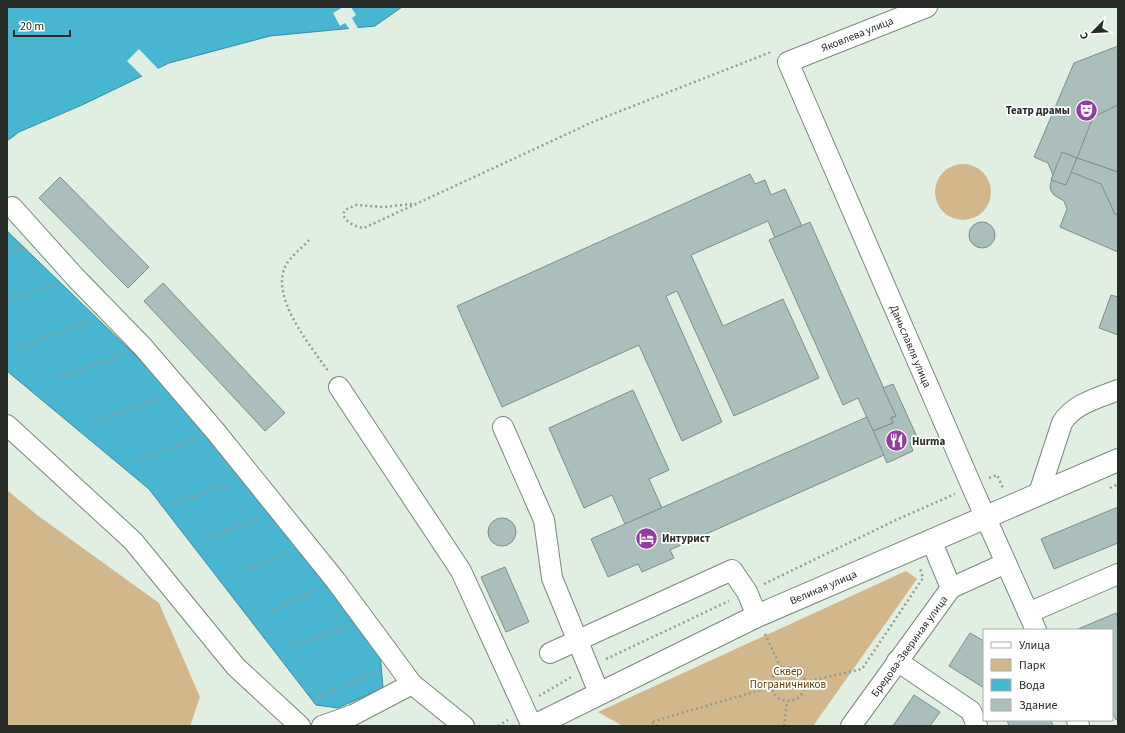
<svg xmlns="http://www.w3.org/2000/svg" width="1125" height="733" font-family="'Source Sans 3',sans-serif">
  <rect width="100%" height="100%" fill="#e0efe2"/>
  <g fill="#d2b78c">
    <circle cx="963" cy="192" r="28"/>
    <polygon points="7,490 37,515 159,603 200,697 190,726 7,726"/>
    <polygon points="906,571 917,579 813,726 623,726 598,712"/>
  </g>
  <g fill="#48b5d1" stroke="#3e8c9e">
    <polygon points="7,7 402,7 375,26 270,36 169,63 82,105 19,132 7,141"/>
    <polygon points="7,231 196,414 380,653 383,688 338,708 316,705 149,489 7,371"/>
  </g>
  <g fill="#e0efe2">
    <polygon points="343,7 351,7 356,15 352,18 359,30 350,30 345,23 340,26 333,13"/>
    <polygon points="139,49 159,70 144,78 127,61"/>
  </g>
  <g fill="#aabfbb" stroke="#7a8e8a">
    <polygon points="1118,46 1118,252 1060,227 1067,209 1064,201 1054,195 1051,191 1050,186 1053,175 1048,163 1034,157 1074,63"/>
    <polygon points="1118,105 1118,172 1077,158 1093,117"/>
    <polygon points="1062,152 1077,158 1066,185 1051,180"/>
    <polygon points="1077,158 1118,172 1118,215 1115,214 1101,184 1071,172"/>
    <polygon points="750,174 755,184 765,180 771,195 785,189 802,226 775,238 768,221 691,255 723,326 783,299 819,378 734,416 677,291 666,296 722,422 682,441 639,345 502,407 457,306"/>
    <polygon points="60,177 149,267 128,288 39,198"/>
    <circle cx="982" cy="235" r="13"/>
    <polygon points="810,222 896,416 891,418 893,423 873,431 858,398 843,405 769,240"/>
    <polygon points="163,283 285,413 265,431 144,301"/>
    <polygon points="1111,295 1118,297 1118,335 1099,328"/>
    <polygon points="893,384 918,439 910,443 913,451 887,463 873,431 893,423 891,418 896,416 883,388"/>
    <polygon points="633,390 669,470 649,479 662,508 625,524 612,495 584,508 549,428"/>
    <polygon points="867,417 884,455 670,550 674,558 642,572 638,564 608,577 591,539"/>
    <polygon points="1118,507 1118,543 1054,569 1041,539"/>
    <circle cx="502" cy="532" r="14"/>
    <polygon points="505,567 529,622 506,632 481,577"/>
    <polygon points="1116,613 1118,618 1118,719 1116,720 1112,711 1112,630 1078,629"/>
    <polygon points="970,633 984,641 984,688 949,666"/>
    <polygon points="914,695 940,712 930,726 893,726"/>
    <polygon points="1007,720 1051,720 1053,726 1009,726"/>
  </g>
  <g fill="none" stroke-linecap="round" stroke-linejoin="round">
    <defs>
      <g id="minor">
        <polyline points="927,7 788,62 972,487 1036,630"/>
        <polyline points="12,207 75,277 143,347 216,432 336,581 412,684 464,726"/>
        <polyline points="339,387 461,571 532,726"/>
        <polyline points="7,425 133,541 236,667 300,726"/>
        <polyline points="503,427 544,520 552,578 599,693"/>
        <path d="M1039,493L1062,423C1073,404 1098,398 1118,390"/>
        <polyline points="931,540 951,588"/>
        <polyline points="1028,613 1118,574"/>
        <polyline points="550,653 732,570 747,592 757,616"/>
        <polyline points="897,661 971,711 977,726"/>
        <polyline points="1077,720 1079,726"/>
        <polyline points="322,726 353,715 412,684"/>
        <polyline points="851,726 951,588 1006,563"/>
      </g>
      <polyline id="major" points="534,726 757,616 1118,460"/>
    </defs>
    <use href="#minor" stroke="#7b887c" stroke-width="22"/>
    <use href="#major" stroke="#7b887c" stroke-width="24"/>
    <g stroke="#919c92" stroke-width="2.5" stroke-dasharray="2 3" stroke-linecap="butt">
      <path d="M412,204L384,207L356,205L345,210L343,214C346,223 356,227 364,228L595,121L771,52"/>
      <path d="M309,240C302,248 291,256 286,265C269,297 311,346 328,371"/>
      <polyline points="7,251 24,248"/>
      <polyline points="7,300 56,284"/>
      <polyline points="18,348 91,321"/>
      <polyline points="55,379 124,354"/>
      <polyline points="92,422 161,398"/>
      <polyline points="135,461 197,439"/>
      <polyline points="989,478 997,475 1003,488"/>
      <polyline points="1110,488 1118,484"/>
      <polyline points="172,504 234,483"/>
      <polyline points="205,539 261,518"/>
      <polyline points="245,571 289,552"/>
      <polyline points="764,584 898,519 955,494"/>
      <polyline points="272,611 318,589"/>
      <polyline points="765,634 781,668"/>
      <polyline points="293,646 347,627"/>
      <polyline points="606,659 729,601"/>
      <circle cx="788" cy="684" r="17"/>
      <polyline points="805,682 862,669 923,578 920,568"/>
      <polyline points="320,696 378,671"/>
      <polyline points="539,696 573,676"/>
      <polyline points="498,726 508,720"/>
      <polyline points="658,726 651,722 771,687"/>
      <polyline points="784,726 787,702"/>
    </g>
    <use href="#minor" stroke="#fff" stroke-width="20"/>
    <use href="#major" stroke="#fff" stroke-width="22"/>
  </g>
  <defs>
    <symbol id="theatre-disc" viewBox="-11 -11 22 22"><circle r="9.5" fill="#963aa4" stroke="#fff"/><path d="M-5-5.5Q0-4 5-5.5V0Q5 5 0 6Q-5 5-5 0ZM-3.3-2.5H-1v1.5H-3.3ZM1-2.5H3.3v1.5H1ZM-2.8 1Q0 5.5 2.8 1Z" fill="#fff"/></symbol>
    <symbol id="restaurant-disc" viewBox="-11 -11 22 22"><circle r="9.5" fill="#963aa4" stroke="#fff"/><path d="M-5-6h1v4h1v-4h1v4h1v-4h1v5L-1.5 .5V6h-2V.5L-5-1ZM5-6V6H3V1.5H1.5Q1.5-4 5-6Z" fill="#fff"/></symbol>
    <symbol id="hotel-disc" viewBox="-11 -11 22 22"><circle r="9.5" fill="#963aa4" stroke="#fff"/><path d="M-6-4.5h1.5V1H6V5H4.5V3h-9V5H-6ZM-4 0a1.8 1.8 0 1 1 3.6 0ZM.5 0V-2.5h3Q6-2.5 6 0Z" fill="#fff"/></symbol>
  </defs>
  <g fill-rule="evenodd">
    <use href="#theatre-disc" x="1074" y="98" width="25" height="25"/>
    <use href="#restaurant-disc" x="884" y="428" width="25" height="25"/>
    <use href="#hotel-disc" x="634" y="526" width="25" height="25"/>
  </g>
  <g text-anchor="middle" stroke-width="3.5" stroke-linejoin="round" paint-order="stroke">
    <g font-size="11" fill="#272c27" stroke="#fff">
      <text transform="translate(857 34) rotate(-22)" y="4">Яковлева улица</text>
      <text transform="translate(911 346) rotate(67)" y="4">Даньславля улица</text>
      <text transform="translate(823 587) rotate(-23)" y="4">Великая улица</text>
      <text transform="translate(909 646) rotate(-54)" y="4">Бредова-Звериная улица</text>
    </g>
    <g font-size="11" font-weight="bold" fill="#272c27" stroke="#fff" text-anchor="start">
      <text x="1070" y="114" text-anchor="end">Театр драмы</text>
      <text x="912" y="445">Hurma</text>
      <text x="662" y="542">Интурист</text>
    </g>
    <g font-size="11" fill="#5d3f00" stroke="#fff">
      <text x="788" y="675">Сквер<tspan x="788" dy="13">Пограничников</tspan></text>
    </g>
  </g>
  <rect width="1125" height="733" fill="none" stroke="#272c27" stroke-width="16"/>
  <rect x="983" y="629" width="130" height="92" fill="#ffffff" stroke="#a9aba9"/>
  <rect x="991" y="642" width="20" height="6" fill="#ffffff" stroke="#a9aba9"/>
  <text x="1019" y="649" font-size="12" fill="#272c27">Улица</text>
  <rect x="991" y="659" width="20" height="12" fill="#d2b78c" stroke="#a9aba9"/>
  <text x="1019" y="669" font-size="12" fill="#272c27">Парк</text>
  <rect x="991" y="679" width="20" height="12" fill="#48b5d1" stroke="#a9aba9"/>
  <text x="1019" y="689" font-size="12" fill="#272c27">Вода</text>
  <rect x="991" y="699" width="20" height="12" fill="#aabfbb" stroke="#a9aba9"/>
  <text x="1019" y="709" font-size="12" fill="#272c27">Здание</text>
  <g transform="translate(1093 32) rotate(246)" stroke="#ffffff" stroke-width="3" paint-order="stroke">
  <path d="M0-3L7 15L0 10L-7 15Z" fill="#272c27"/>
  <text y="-6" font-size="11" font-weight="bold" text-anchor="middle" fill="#272c27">С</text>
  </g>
  <path d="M14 30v6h56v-6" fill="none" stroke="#272c27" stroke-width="2"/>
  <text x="20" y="30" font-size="12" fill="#272c27" stroke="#ffffff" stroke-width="3" paint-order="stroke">20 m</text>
</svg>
